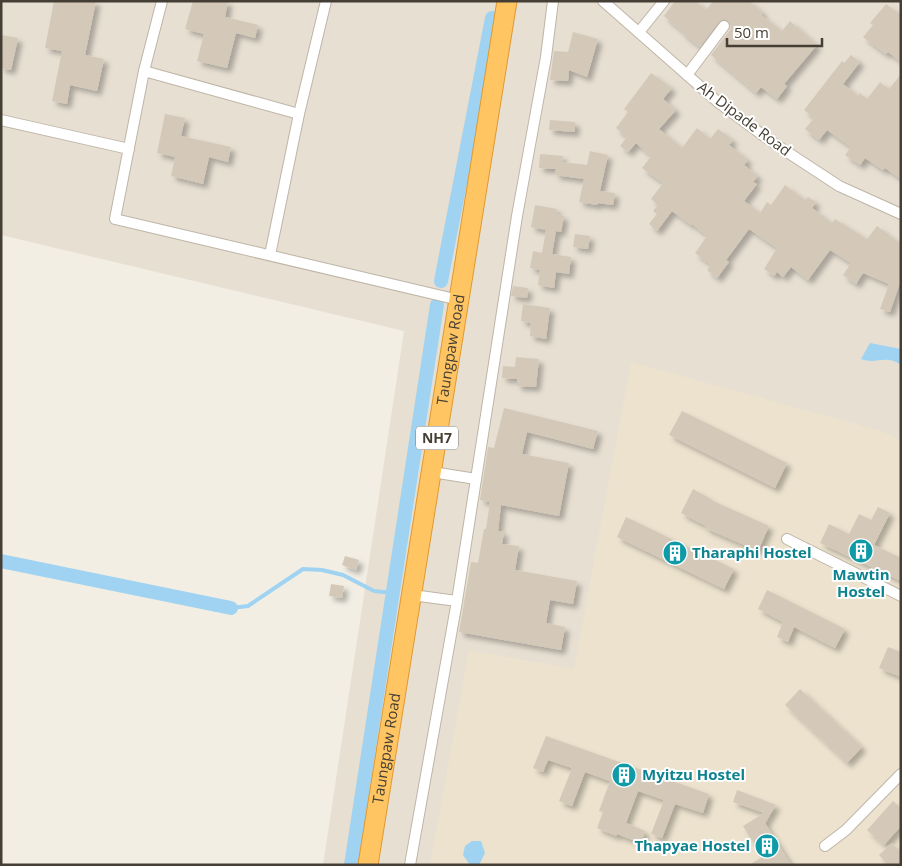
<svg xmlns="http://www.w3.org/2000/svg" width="902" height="866" font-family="'Open Sans',sans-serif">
  <defs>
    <filter id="shadow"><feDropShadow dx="4.5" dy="4.5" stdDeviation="2.5" flood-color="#0004"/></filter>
  </defs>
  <rect width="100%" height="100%" fill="#f2eee4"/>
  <polygon fill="#e7dfd2" points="1,1 901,1 901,865 323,865 404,331 1,235"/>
  <polygon fill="#ece2ce" points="631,362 881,431 901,440 901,865 430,865 469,650 574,669"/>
  <g fill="#9fd3f1">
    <path d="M870,343L901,349V365C885,354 877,365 861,359Z"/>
    <polygon points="472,841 481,841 485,853 479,865 470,865 463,855 465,846"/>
  </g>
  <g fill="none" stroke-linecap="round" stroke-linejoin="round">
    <polyline stroke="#9fd3f1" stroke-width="4" points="231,608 248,606 303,569 322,570 343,575 374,591 393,593"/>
    <g stroke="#9fd3f1" stroke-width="14">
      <polyline points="441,281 492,18"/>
      <polyline points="1,561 231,608"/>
      <polyline points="351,865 437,305"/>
    </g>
  </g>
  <g fill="#d4c9b9" filter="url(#shadow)">
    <polygon points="54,1 96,1 85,55 104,59 97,91 70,85 67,104 52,101 62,51 45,48"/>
    <polygon points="193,1 228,1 225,17 258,25 255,38 236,33 227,68 197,61 204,34 185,29"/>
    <polygon points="675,1 696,1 706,10 713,1 749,1 763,13 761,15 782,31 790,21 817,45 784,84 787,86 777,99 761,87 756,93 711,55 730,30 731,26 728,21 724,19 719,22 700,47 682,33 683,32 664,16"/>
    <polygon points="886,4 901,15 901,62 888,52 886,54 879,49 863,37 873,25 870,23"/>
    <polygon points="573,32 598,39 587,77 569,70 568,81 550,80 554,51 568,52"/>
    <polygon points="1,35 18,38 11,70 1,68"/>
    <polygon points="851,55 860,62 843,84 858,96 860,93 867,99 880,82 889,89 901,74 901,179 885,168 883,170 865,158 860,165 845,155 851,147 827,130 819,140 805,129 814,118 804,110 842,61 844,63"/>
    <polygon points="651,73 672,88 663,99 676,110 659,129 682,148 697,128 710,139 718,129 733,140 729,145 748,160 744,165 758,176 753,182 757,184 744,201 760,213 767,202 771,205 785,185 805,200 808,197 816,202 812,208 832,223 835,219 867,239 877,226 901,244 901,280 890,312 880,309 889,284 863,273 856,284 843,275 851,263 830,250 808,280 791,267 783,277 777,272 774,276 764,269 777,248 749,229 726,260 729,262 717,278 707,270 711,265 695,253 707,236 692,224 691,225 672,211 657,231 649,224 657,214 653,211 658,205 651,199 663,183 642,168 651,156 636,143 628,152 620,146 627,137 616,128 628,112 624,109"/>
    <polygon points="165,114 185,118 181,136 231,147 228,162 209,157 203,184 171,176 175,157 157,153"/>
    <polygon points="550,120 575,122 575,132 549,130"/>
    <polygon points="590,151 608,155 600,191 615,193 613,205 598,203 597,205 579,202 584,179 555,175 556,169 539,168 540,154 563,156 562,162 587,165"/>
    <polygon points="535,205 557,209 556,214 564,216 561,232 556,231 552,254 571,257 569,274 556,272 554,288 538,285 540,270 530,268 533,251 542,253 546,230 531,227"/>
    <polygon points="575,234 590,236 588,249 573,247"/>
    <polygon points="513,286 528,288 527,298 511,296"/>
    <polygon points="523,304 550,308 546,339 530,336 531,323 521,321"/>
    <polygon points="516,357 539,359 536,387 517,386 517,379 502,378 503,366 515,367"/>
    <polygon points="504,408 598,431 593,449 527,432 522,454 569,463 559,516 501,505 498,531 504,532 502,544 519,546 515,570 577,581 573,604 550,600 546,623 565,627 561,650 459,632 471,562 478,563 484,529 486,529 490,502 480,500 488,447 494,448"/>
    <polygon points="682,411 787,463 775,488 669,435"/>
    <polygon points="693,489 711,499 711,500 769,526 758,551 705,528 706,526 681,513"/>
    <polygon points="878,507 890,513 874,545 901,558 901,581 820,543 829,524 849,534 859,514 871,520"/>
    <polygon points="626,517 734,569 724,589 617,537"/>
    <polygon points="345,556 359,560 356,570 342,565"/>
    <polygon points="331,584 344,586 342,598 329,596"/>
    <polygon points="767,590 845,629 835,648 794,627 788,642 777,637 783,622 758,609"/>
    <polygon points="888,647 901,652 901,677 879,668"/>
    <polygon points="800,689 862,747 847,763 785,705"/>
    <polygon points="546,736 709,794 703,813 675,804 662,838 651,834 664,800 638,791 626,823 645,831 641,843 617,834 616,836 597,828 603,812 599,811 610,781 585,772 572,806 559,801 572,768 548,760 543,772 533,768"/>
    <polygon points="737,790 776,805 765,823 791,865 749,865 762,857 743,826 764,813 733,802"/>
    <polygon points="893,801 901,808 901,826 884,845 867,830"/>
    <polygon points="892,843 901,853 901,865 888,865 879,855"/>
  </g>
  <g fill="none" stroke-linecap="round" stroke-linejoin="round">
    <defs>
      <g id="street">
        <polyline points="162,1 144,71 115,219 459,300"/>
        <polyline points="603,1 719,103 775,144 839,186 901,214"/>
        <polyline points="639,32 664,1"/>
        <polyline points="144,71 299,114"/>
        <polyline points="687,75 724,26"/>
        <polyline points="1,120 129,149"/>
        <polyline points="270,255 299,114 326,1"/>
        <polyline points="432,472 476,479"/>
        <polyline points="787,539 901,596"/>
        <polyline points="412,595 457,601"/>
        <polyline points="825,846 846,830 901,774"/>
        <polyline points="410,865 457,601 517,216 546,57 553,1"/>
      </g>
      <g id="highway">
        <path id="s1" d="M368,865L507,1"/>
      </g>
    </defs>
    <use href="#street" stroke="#beb5a7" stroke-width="12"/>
    <use href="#highway" stroke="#e09931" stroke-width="21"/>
    <use href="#street" stroke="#fff" stroke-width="10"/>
    <use href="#highway" stroke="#ffc563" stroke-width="19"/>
  </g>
  <defs>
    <symbol id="building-disc" viewBox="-11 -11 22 22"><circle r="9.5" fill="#0f9aa8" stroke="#fff"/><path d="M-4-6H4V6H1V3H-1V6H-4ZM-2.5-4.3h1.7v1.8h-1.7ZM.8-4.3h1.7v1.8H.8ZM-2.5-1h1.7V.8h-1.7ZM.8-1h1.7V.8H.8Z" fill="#fff"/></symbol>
  </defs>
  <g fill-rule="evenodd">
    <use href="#building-disc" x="847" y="537" width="28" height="28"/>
    <use href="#building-disc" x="661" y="539" width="28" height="28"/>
    <use href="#building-disc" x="610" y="761" width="28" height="28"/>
    <use href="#building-disc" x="753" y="832" width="28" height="28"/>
  </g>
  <g text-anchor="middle" stroke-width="4" stroke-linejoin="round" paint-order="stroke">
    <rect fill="#fff" stroke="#7d7871" stroke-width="1" x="416" y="426.5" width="42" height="23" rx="4"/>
    <g font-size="14" font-weight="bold" fill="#453e34">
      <text x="437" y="443">NH7</text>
    </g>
    <g font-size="15" fill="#453e34" stroke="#fff">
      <text transform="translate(744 119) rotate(37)" y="5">Ah Dipade Road</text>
      <text dy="5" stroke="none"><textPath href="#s1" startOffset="522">Taungpaw Road</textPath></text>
      <text dy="5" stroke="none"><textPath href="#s1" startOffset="118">Taungpaw Road</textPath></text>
    </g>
    <g font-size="15" font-weight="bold" fill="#0d838f" stroke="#fff" text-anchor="start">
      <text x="692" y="558">Tharaphi Hostel</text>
      <text x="861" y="580" text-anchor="middle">Mawtin<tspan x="861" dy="17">Hostel</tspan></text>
      <text x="642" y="780">Myitzu Hostel</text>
      <text x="750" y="851" text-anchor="end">Thapyae Hostel</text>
    </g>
  </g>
  <rect width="902" height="866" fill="none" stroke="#453e34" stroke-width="5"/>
  <path d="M727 38v8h95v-8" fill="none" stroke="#453e34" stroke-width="2.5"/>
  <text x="734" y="38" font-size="15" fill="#453e34" stroke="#ffffff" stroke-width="4" paint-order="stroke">50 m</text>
</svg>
